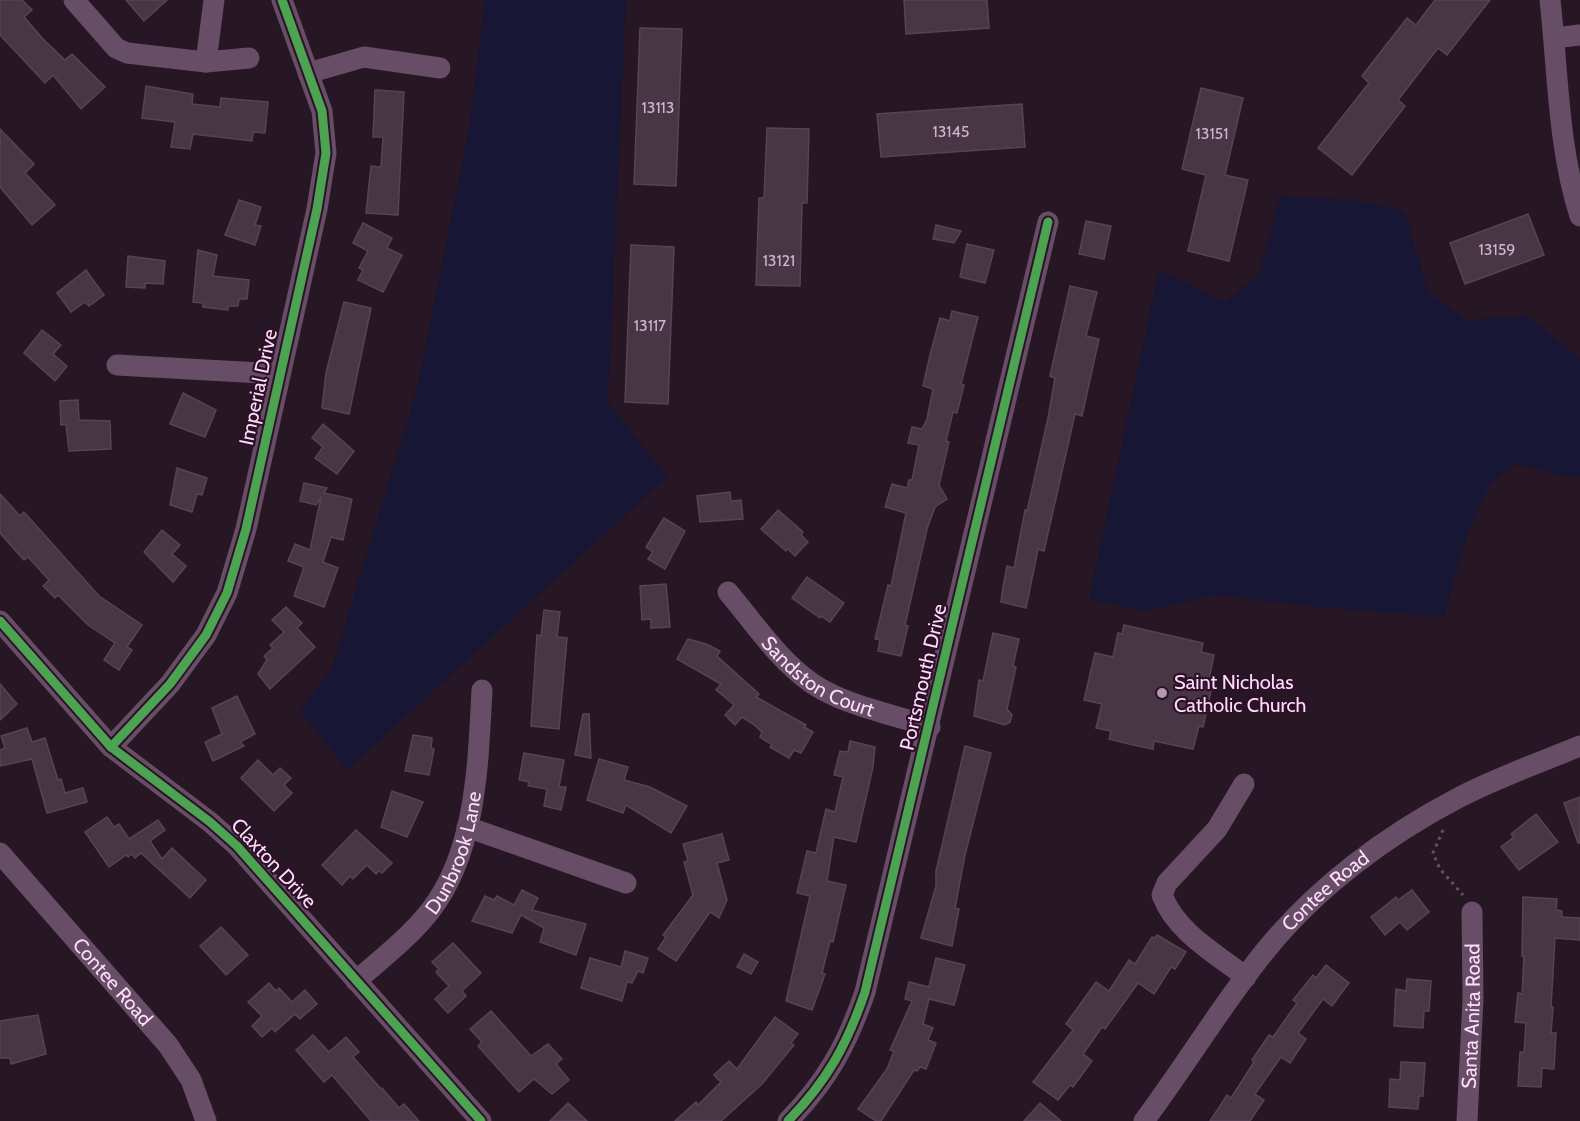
<svg xmlns="http://www.w3.org/2000/svg" width="1580" height="1121" font-family="Cabin,sans-serif">
  <rect width="100%" height="100%" fill="#271724"/>
  <g fill="#171634">
    <polygon points="485,0 626,0 608,403 667,477 347,770 300,710 332,668 417,389 469,129"/>
    <polygon points="1280,196 1356,200 1404,211 1429,293 1466,320 1527,316 1580,358 1580,476 1569,477 1516,464 1489,485 1467,535 1444,617 1316,607 1214,595 1146,611 1089,599 1159,270 1224,302 1259,275"/>
  </g>
  <g fill="#483645" stroke="#594255" stroke-width="1.5">
    <polygon points="0,0 22,0 32,10 24,17 44,40 65,60 72,54 105,87 81,109 53,75 45,83 0,35"/>
    <polygon points="126,0 167,0 144,21"/>
    <polygon points="904,0 987,0 989,28 906,34"/>
    <polygon points="1435,0 1490,0 1447,55 1438,48 1398,100 1405,106 1352,175 1318,148 1369,83 1362,76 1407,18 1416,25"/>
    <polygon points="640,28 682,29 676,186 634,184"/>
    <polygon points="146,86 193,94 192,104 220,107 221,98 268,102 265,133 253,132 252,141 193,134 190,149 171,147 175,122 142,118"/>
    <polygon points="1201,88 1243,98 1225,175 1248,180 1229,261 1188,251 1206,175 1182,169"/>
    <polygon points="375,90 404,92 398,215 366,213 371,166 381,167 383,137 373,137"/>
    <polygon points="1022,104 1025,147 881,157 877,114"/>
    <polygon points="767,128 809,129 807,203 802,203 800,286 756,285 759,198 764,198"/>
    <polygon points="0,129 34,164 25,173 55,205 32,225 0,187"/>
    <polygon points="239,200 261,207 255,225 261,226 255,245 225,235"/>
    <polygon points="1528,214 1544,255 1465,284 1450,243"/>
    <polygon points="1086,221 1111,226 1104,259 1079,254"/>
    <polygon points="363,223 392,238 387,248 402,255 383,292 358,280 363,270 359,268 368,251 353,243"/>
    <polygon points="936,225 961,231 954,243 933,239"/>
    <polygon points="967,244 994,250 985,283 960,277"/>
    <polygon points="631,245 674,247 668,404 625,402"/>
    <polygon points="198,250 217,255 213,276 249,280 247,299 239,299 238,306 228,306 228,310 203,307 203,303 193,302"/>
    <polygon points="128,256 165,261 163,284 145,283 145,288 126,287"/>
    <polygon points="86,270 104,295 89,306 85,302 71,312 57,293"/>
    <polygon points="1070,286 1097,292 1086,336 1099,339 1082,416 1075,414 1044,551 1038,549 1026,608 1001,602 1003,587 1007,566 1014,568 1025,510 1027,511 1048,418 1055,378 1050,376"/>
    <polygon points="344,302 371,308 349,414 322,408 326,373"/>
    <polygon points="952,311 978,317 961,384 964,385 957,413 953,412 946,441 949,442 939,485 947,499 935,507 927,529 905,625 908,626 901,656 878,651 880,640 875,639 888,585 891,586 906,513 885,507 892,484 907,488 909,480 912,480 919,445 908,443 912,427 922,429 927,419 933,389 923,386 930,355 940,318 950,321"/>
    <polygon points="42,330 61,345 53,354 67,366 55,381 24,353"/>
    <polygon points="183,393 216,410 205,437 170,424"/>
    <polygon points="78,400 79,420 110,421 111,449 69,451 66,424 61,425 60,401"/>
    <polygon points="323,424 354,451 337,474 315,458 323,447 312,438"/>
    <polygon points="177,468 207,478 202,495 197,494 192,512 170,505"/>
    <polygon points="304,483 327,488 324,493 352,499 343,540 331,537 323,562 338,568 324,607 294,596 304,567 288,561 295,544 310,550 321,497 316,505 300,501"/>
    <polygon points="730,492 731,501 741,500 743,519 700,522 697,496"/>
    <polygon points="0,494 20,516 24,512 99,596 142,625 127,647 132,650 119,670 104,660 115,643 88,625 58,595 55,598 43,586 49,580 28,557 24,560 0,533"/>
    <polygon points="778,510 803,532 801,535 808,542 795,556 788,549 786,551 761,529"/>
    <polygon points="664,518 685,531 665,569 648,559 653,552 646,547"/>
    <polygon points="162,530 180,545 172,554 186,566 173,582 144,552"/>
    <polygon points="807,577 844,603 830,622 821,616 820,618 792,598"/>
    <polygon points="666,584 670,627 651,628 651,619 642,620 640,586"/>
    <polygon points="286,607 302,623 297,628 315,647 270,689 258,674 267,660 264,656 273,648 270,645 284,632 272,620"/>
    <polygon points="544,610 560,612 557,637 567,638 559,729 531,726 537,635 541,636"/>
    <polygon points="1124,625 1203,643 1201,652 1214,655 1209,679 1213,680 1208,705 1203,727 1199,726 1193,749 1154,741 1153,749 1129,744 1109,739 1111,731 1096,728 1102,704 1084,700 1095,653 1113,657 1118,633 1122,634"/>
    <polygon points="993,633 1019,639 1013,666 1016,667 1007,709 1012,715 1010,722 1005,725 974,716 979,680 983,681"/>
    <polygon points="688,639 706,644 720,651 717,656 759,694 756,697 806,725 804,727 813,732 801,753 794,750 789,758 770,747 772,745 760,737 762,732 753,724 742,717 735,725 725,715 734,705 716,690 721,684 677,659"/>
    <polygon points="0,684 17,704 0,720"/>
    <polygon points="237,696 255,734 240,742 244,746 213,761 205,742 222,734 212,708"/>
    <polygon points="583,714 589,714 591,758 575,755"/>
    <polygon points="27,728 32,742 45,738 58,780 61,779 65,793 83,788 87,802 47,813 32,759 0,766 0,750 5,748 1,736"/>
    <polygon points="413,735 432,738 431,748 434,749 429,775 405,771"/>
    <polygon points="850,741 875,747 873,767 856,842 834,837 827,881 846,885 833,942 830,941 822,973 825,974 812,1010 786,1001 810,896 797,893 807,851 816,853 826,809 835,812 843,777 834,775 840,751 848,752"/>
    <polygon points="965,746 991,753 965,855 955,908 959,909 952,946 921,938 936,886 936,871"/>
    <polygon points="524,753 564,760 559,787 566,787 561,810 544,806 547,789 528,786 529,782 519,780"/>
    <polygon points="599,759 628,767 624,780 650,787 687,806 671,833 626,805 623,813 587,800"/>
    <polygon points="258,760 273,775 280,768 291,778 284,785 292,793 274,811 241,778"/>
    <polygon points="392,791 423,802 407,837 381,827"/>
    <polygon points="1580,797 1580,843 1578,843 1564,803"/>
    <polygon points="1536,814 1558,842 1519,870 1501,847 1514,837 1511,834"/>
    <polygon points="107,817 114,827 119,824 129,839 158,820 165,830 150,841 162,859 172,848 206,880 190,898 141,853 135,858 132,854 128,857 126,855 109,867 85,832"/>
    <polygon points="356,830 392,863 382,873 379,871 376,874 367,865 353,879 350,876 342,885 322,865"/>
    <polygon points="722,834 729,860 717,863 727,900 719,918 710,912 676,961 658,949 666,937 663,935 693,895 684,862 688,861 683,844"/>
    <polygon points="522,890 538,898 532,910 586,924 576,955 540,942 544,928 521,915 512,933 472,921 485,896 494,900 497,896 514,905"/>
    <polygon points="1412,890 1429,912 1407,930 1400,922 1385,935 1371,917 1396,897 1398,900"/>
    <polygon points="1523,897 1557,899 1556,910 1562,911 1562,917 1580,918 1580,940 1555,938 1551,1007 1553,1007 1551,1033 1556,1033 1554,1069 1542,1068 1541,1087 1518,1086 1520,1052 1524,1052 1526,1023 1515,1022 1518,993 1522,994 1524,956 1522,956"/>
    <polygon points="221,927 248,955 226,975 200,946"/>
    <polygon points="1157,935 1186,952 1175,969 1171,967 1154,994 1138,983 1105,1029 1102,1027 1083,1054 1092,1061 1073,1087 1070,1085 1058,1100 1033,1082 1073,1030 1066,1024 1096,982 1109,991 1129,960 1135,964 1152,937 1155,938"/>
    <polygon points="453,943 481,973 462,991 466,996 448,1013 435,999 449,986 436,972 439,969 432,962"/>
    <polygon points="625,951 648,958 643,973 638,971 632,983 627,982 622,1001 581,988 590,958 621,967"/>
    <polygon points="744,954 758,962 751,974 737,967"/>
    <polygon points="936,958 965,965 954,1005 929,999 923,1024 933,1028 928,1040 936,1043 926,1069 920,1067 917,1071 914,1070 881,1121 876,1121 858,1109 887,1069 894,1051 890,1050 912,1001 905,999 909,982 929,987"/>
    <polygon points="1326,965 1349,983 1332,1006 1323,999 1298,1033 1306,1039 1290,1063 1281,1057 1255,1094 1264,1100 1250,1121 1210,1121 1227,1095 1231,1098 1254,1062 1252,1060 1269,1035 1273,1037 1297,1003 1293,1000 1313,975 1316,978"/>
    <polygon points="1407,979 1431,981 1429,1011 1424,1011 1423,1028 1394,1026 1396,989 1406,991"/>
    <polygon points="269,983 276,991 279,988 292,1002 305,990 317,1004 300,1019 295,1014 275,1032 272,1028 262,1037 252,1026 262,1016 248,1002"/>
    <polygon points="491,1011 531,1056 548,1044 562,1059 556,1064 569,1080 552,1094 534,1079 519,1092 478,1046 482,1042 470,1029"/>
    <polygon points="38,1015 46,1054 11,1064 10,1058 0,1058 0,1021"/>
    <polygon points="775,1017 798,1034 791,1043 794,1045 762,1084 721,1121 675,1121 696,1102 698,1105 721,1082 714,1075 729,1061 737,1069"/>
    <polygon points="313,1035 329,1052 346,1037 359,1052 353,1057 381,1089 382,1088 399,1108 404,1104 419,1121 371,1121 332,1075 324,1082 296,1050"/>
    <polygon points="1401,1062 1425,1063 1423,1096 1419,1096 1418,1109 1389,1107 1390,1079 1400,1080"/>
    <polygon points="568,1103 587,1121 550,1121"/>
    <polygon points="1040,1103 1061,1121 1024,1121"/>
  </g>
  <g fill="none" stroke-linecap="round" stroke-linejoin="round">
    <polyline stroke="#615271" stroke-width="3" stroke-dasharray="3 4.5" stroke-linecap="butt" points="1443,830 1433,853 1440,869 1463,895"/>
    <g stroke="#674d65" stroke-width="21">
      <polyline points="74,0 116,48 127,53 206,62 249,58"/>
      <path d="M1550,0C1558,71 1558,148 1580,216"/>
      <polyline points="1554,38 1580,35"/>
      <polyline points="206,62 214,0"/>
      <polyline points="308,73 364,57 440,68"/>
      <polyline points="117,365 279,374"/>
      <path id="s1" d="M728,592C754,623 779,661 813,684C846,706 892,714 930,727"/>
      <polyline points="0,621 111,747 210,822 237,846 481,1121"/>
      <polyline points="111,747 170,684 206,635 227,593 246,529 317,209 326,153 322,111 282,0"/>
      <path d="M1244,784L1217,829L1167,883L1162,895C1176,932 1216,954 1246,977"/>
      <polyline points="467,827 626,883"/>
      <path id="s2" d="M0,853L168,1045L191,1080L206,1121"/>
      <path id="s3" d="M356,981C381,959 409,938 430,911C477,851 478,762 482,690"/>
      <path d="M788,1121C827,1081 847,1045 865,992L1048,222"/>
      <path id="s4" d="M1144,1121C1186,1065 1222,1004 1266,950C1317,887 1387,835 1458,798C1498,777 1539,763 1580,746"/>
      <path id="s5" d="M1467,1121L1473,999L1472,912"/>
    </g>
    <defs>
      <g id="cycleway">
        <polyline points="0,621 111,747 210,822 237,846 481,1121"/>
        <polyline points="111,747 170,684 206,635 227,593 246,529 317,209 326,153 322,111 282,0"/>
        <path d="M788,1121C827,1081 847,1045 865,992L1048,222"/>
      </g>
    </defs>
    <use href="#cycleway" stroke="#2d1128" stroke-width="13"/>
    <use href="#cycleway" stroke="#4ca352" stroke-width="9"/>
  </g>
  <circle fill="#b398b0" stroke="#2d1128" stroke-width="2" cx="1162" cy="693" r="6"/>
  <g text-anchor="middle" stroke-width="4.5" stroke-linejoin="round" paint-order="stroke">
    <g font-size="16" fill="#d1b3ce">
      <text x="658" y="113">13113</text>
      <text x="951" y="137">13145</text>
      <text x="1212" y="139">13151</text>
      <text x="1497" y="255">13159</text>
      <text x="779" y="266">13121</text>
      <text x="650" y="331">13117</text>
    </g>
    <g font-size="20" fill="#ffddfb" stroke="#2d1128">
      <text transform="translate(258 387) rotate(-78)" y="7">Imperial Drive</text>
      <text dy="7" stroke="none"><textPath href="#s1" startOffset="126">Sandston Court</textPath></text>
      <text transform="translate(923 677) rotate(-77)" y="7">Portsmouth Drive</text>
      <text dy="7" stroke="none"><textPath href="#s3" startOffset="166">Dunbrook Lane</textPath></text>
      <text transform="translate(274 863) rotate(47)" y="7">Claxton Drive</text>
      <text dy="7" stroke="none"><textPath href="#s4" startOffset="294">Contee Road</textPath></text>
      <text dy="7" stroke="none"><textPath href="#s2" startOffset="171">Contee Road</textPath></text>
      <text dy="7" stroke="none"><textPath href="#s5" startOffset="105">Santa Anita Road</textPath></text>
    </g>
    <g font-size="20" fill="#ffddfb" stroke="#2d1128" text-anchor="start">
      <text x="1174" y="689">Saint Nicholas<tspan x="1174" dy="23">Catholic Church</tspan></text>
    </g>
  </g>
</svg>
